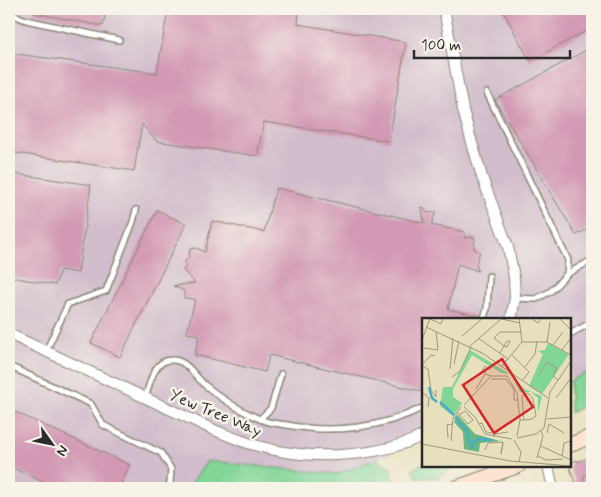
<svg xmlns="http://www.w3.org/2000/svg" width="601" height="497" font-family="Mynerve,sans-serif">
  <rect width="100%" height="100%" fill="#f7f3e8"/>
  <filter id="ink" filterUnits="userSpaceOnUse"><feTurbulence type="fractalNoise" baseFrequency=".02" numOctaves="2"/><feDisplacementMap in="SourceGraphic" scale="10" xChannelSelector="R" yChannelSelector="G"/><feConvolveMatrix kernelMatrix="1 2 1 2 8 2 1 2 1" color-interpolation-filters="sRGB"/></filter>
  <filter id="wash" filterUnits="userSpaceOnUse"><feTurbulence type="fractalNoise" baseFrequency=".0096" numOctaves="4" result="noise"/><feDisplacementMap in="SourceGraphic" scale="20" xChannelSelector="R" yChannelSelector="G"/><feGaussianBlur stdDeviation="1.12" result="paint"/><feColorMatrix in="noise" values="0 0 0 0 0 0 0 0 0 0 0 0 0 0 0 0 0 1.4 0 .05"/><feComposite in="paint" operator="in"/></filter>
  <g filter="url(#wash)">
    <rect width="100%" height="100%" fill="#e8e0bc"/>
    <polygon fill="#d1bdcc" points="9,9 592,9 592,370 573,380 570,379 570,320 424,320 423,441 337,474 207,461 188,488 9,488"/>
    <g fill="#81d597" stroke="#568061">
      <polygon points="592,370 592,402 570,413 570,381"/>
      <polygon points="377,459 390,467 395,487 188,488 207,461 337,474"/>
      <polygon points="423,462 424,466 456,466 439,477 417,478 412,470"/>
    </g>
    <g id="blocks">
      <g fill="#d298b4">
        <polygon points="34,9 106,9 103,26 34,13"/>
        <polygon points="168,9 299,9 298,24 406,42 389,141 264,122 257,156 156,141 142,124 134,171 9,152 9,53 157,73"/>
        <polygon points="502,9 592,9 592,28 530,61"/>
        <polygon points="592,47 592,227 576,235 495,100"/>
        <polygon points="9,173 91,185 78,273 60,270 55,285 11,277 13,262 9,261"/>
        <polygon points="276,188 424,223 422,207 428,213 436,212 431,225 465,232 464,238 475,237 474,249 480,252 476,264 478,271 458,264 448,309 480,316 479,320 424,320 424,392 269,355 265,372 195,355 199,335 187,333 195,299 184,298 184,291 173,286 195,283 183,270 186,266 185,261 189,257 190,249 196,248 205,252 212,221 264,232"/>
        <polygon points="157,210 186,224 120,357 91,343"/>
        <polygon points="9,409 130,465 119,488 56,488 9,466"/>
        <polygon points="590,457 592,464 592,474 583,476 586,486 577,488 570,468 570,463 577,460 578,462"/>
      </g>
    </g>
  </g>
  <g filter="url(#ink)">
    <use href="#blocks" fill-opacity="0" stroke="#8a8674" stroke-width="1"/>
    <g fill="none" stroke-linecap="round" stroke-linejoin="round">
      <defs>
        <g id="lane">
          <polyline points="9,13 26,20 119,40"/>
          <polyline points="487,93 568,260 567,274 551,291 536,299 515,298"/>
          <polyline points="567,274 592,260"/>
          <polyline points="483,320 487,309 489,276"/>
          <polyline points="572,333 592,322"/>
          <polyline points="46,351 68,304 106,291 133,222 136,210"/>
          <polyline points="9,366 91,404 103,425 161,453 171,469 170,483 167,488"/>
          <path d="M145,398C150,385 153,360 171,360C187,359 195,377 206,386C223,400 244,413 265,421C271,423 280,424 287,425C332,434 383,428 424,407"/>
          <polyline points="260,419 271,408 281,374"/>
        </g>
        <g id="street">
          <polyline points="444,9 463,110 470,136 482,177 508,247 514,277 515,298 511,320"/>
          <path d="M9,334L212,429C231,437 250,445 270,449C316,460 381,457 424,435"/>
          <polyline points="548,466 553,488"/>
        </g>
        <g id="secondary">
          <polyline points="570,445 592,436"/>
          <polyline points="455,488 518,466"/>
        </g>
      </defs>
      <use href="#lane" stroke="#8a8674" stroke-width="8"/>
      <use href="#street" stroke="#8a8674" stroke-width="12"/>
      <use href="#secondary" stroke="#8a8674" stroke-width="16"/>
      <use href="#lane" stroke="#fff" stroke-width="5"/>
      <use href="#street" stroke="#fff" stroke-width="10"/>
      <use href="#secondary" stroke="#fde4d1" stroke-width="14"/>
    </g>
  </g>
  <g text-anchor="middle" stroke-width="5" stroke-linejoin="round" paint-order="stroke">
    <g font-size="16" fill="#2b2b2b" stroke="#f7f3e8">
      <text transform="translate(216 412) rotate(23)" y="6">Yew Tree Way</text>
    </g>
  </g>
  <g transform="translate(422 318)">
    <rect width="149" height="149" fill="#e8e0bc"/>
    <path d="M126,25L147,36L120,76L107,68L121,36L116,33L123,32ZM48,32L88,56L79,55L50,37L31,71V79L40,85L31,98L18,88L21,69H30ZM90,58L102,71L120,78L116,95V80L109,74H98Z" fill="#81d597"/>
    <path d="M35,96L53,116L78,123L58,125L57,134L42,131L41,114L32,104Z" fill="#68b680"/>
    <path fill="none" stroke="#49abc9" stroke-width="2.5" d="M7,69L10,80L15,84M18,84L32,97M33,99L45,113L47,124L52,131M49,125L57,121L69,122"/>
    <path fill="none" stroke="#9c9882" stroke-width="1" d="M75,0L98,5M109,0L116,5L120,0M137,0L149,12M8,1L19,6L21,0M4,9L60,35L126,80M40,18L61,0M56,20L86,41M0,22L8,0M100,24H125L149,37M125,24L128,4M131,27L141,14M82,28L72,20L78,14H100M47,29L78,2M2,30L16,32L14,13M140,32L149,20M78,35L82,28L85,23H88L85,29L82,28M90,37L107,54L100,63M32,46L37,23M0,47L9,37L13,38M0,48L6,51L9,72L14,79V72M80,48L100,24L97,0M102,50L113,36L115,23M28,51L31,20M64,55L60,53L63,48L69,52M116,58L125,44L135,50L131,58L136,62M30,59L38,53L49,29M69,61H84L92,72V82H96M54,71L63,56L69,58M0,74L7,80L6,89M134,80L149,60M42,87L69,58H85L95,75L98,102L95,118M42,89L53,99L63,116L90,121M35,94L46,106L51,102L43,93L37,97M125,101L149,99M98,102H104L110,101L114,98L111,81L106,75L100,78L102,102M57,106L60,105L64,114L70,115M125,115L127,106L142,115M72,119L73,116L86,114M26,120L25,107L30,106M95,120L114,116L122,110L128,74L149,43M92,122L99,134L97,144M29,123L31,100L39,89M81,125L79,136L81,124M0,126L88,143L149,148M119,128L149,142M63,132L66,125L81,124M116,138L124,142L141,141M140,138L142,125L149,123M115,140L121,118L119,113"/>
    <path fill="#d62828" fill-opacity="0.15" stroke="#d62828" stroke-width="2.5" d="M80,41L111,89L72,115L41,67Z"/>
    <rect width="149" height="149" fill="none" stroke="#2b2b2b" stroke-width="2.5"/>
  </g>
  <rect width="601" height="497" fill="none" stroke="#f7f3e8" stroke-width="30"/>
  <g transform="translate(52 444) rotate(123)" stroke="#f7f3e8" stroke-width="4" paint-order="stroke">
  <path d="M0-4L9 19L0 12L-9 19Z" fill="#2b2b2b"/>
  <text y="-8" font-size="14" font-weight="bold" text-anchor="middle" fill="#2b2b2b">N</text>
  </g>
  <path d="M414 50v8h156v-8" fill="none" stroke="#2b2b2b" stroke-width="2.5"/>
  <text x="421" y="50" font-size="15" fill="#2b2b2b" stroke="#f7f3e8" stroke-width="4" paint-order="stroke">100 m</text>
</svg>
